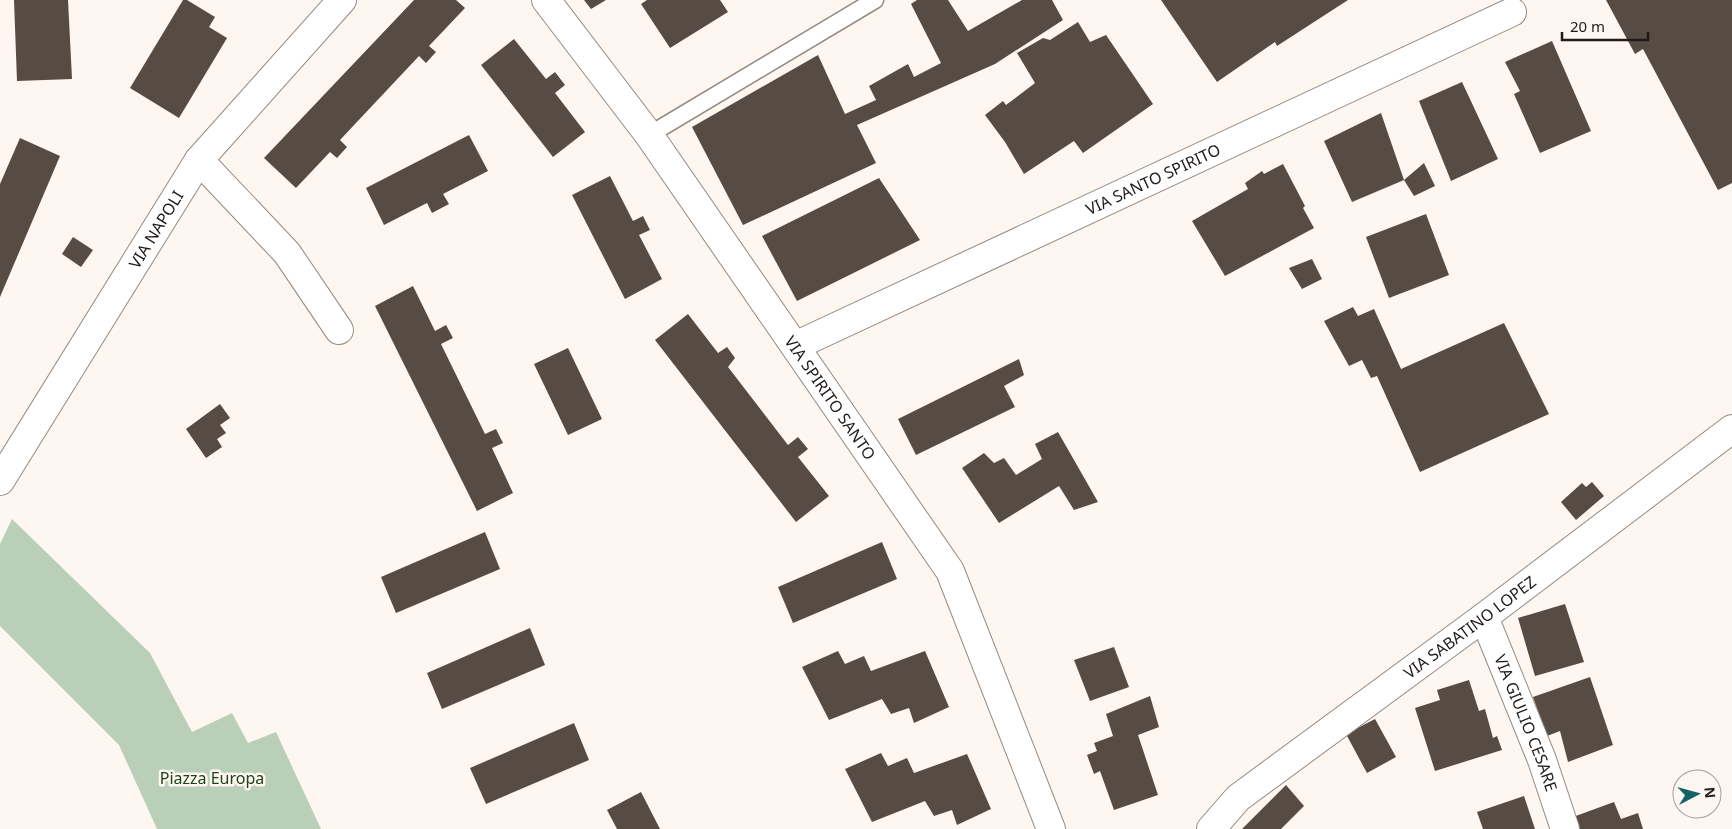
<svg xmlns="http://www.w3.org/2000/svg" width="1732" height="829" font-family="'Noto Sans',sans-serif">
  <rect width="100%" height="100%" fill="#fef6f0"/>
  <polygon fill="#bacfb8" points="12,519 150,653 192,732 232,713 248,743 276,732 321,829 157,829 119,745 0,626 0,544"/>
  <g fill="#574c44">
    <polygon points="14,0 68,0 72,79 17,81"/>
    <polygon points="183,0 187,0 215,17 209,27 227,38 179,118 130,88"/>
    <polygon points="414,0 456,0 465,8 429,46 436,52 426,63 419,56 340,140 347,147 337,158 330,152 296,188 264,158"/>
    <polygon points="584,0 606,0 591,9"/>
    <polygon points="647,0 720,0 728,12 670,48 641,4"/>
    <polygon points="917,0 948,0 968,31 1022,0 1052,0 1063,20 995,64 857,125 876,163 743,225 692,127 818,55 845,114 876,100 869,86 908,64 914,77 941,63 911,4"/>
    <polygon points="1161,0 1348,0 1277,46 1275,42 1217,82"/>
    <polygon points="1606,0 1732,0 1732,183 1718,190 1643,49 1635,54"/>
    <polygon points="1078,22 1090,42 1106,35 1153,104 1083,153 1074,141 1024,174 1005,142 985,115 1003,101 1006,105 1035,83 1017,53 1043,38 1050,40"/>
    <polygon points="514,39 546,79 555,72 565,85 555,93 585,132 553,157 481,65"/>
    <polygon points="1552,41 1591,131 1540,153 1514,94 1520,91 1505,62"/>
    <polygon points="1462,82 1498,159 1451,181 1419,101"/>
    <polygon points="1381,113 1404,180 1424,163 1435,186 1414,196 1404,180 1352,202 1324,141"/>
    <polygon points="469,135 488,171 443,194 449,204 432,213 427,203 384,225 366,188"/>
    <polygon points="20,138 60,156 0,297 0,184"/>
    <polygon points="1283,164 1305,206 1303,208 1314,228 1225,276 1192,221 1248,189 1245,183 1262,171 1264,174"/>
    <polygon points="610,176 633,221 643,216 650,230 639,235 662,279 625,299 572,195"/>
    <polygon points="879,178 920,240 797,301 762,236"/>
    <polygon points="1426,214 1449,275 1389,298 1366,237"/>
    <polygon points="73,237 93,250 81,267 62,254"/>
    <polygon points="1312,259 1322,279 1302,289 1289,268"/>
    <polygon points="413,286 435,331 446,325 453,338 441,344 485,434 496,429 503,443 492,448 513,493 477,511 375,306"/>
    <polygon points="1353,307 1358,316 1374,309 1401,369 1504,323 1549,414 1420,472 1377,376 1371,378 1362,360 1349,366 1324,321"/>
    <polygon points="688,314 718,353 727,347 735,358 728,367 788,445 798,437 808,449 798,457 829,496 796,522 655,340"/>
    <polygon points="568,348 602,419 568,435 534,364"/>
    <polygon points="1019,359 1024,375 1004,386 1015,407 916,455 898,419"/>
    <polygon points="220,404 230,418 220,425 226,433 217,439 222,447 206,458 186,429"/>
    <polygon points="1058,432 1098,502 1074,510 1059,486 999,523 962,468 984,453 994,463 1004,458 1016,475 1042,459 1035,444"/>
    <polygon points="1592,482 1604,496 1576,520 1561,502 1582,483 1586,487"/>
    <polygon points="485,532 500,569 396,613 381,577"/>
    <polygon points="882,542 897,579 793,623 778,587"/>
    <polygon points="1565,604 1584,662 1535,676 1518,618"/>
    <polygon points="530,628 545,665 442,709 427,673"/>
    <polygon points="1114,647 1129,687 1090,701 1074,660"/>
    <polygon points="838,651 845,664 864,656 871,671 925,651 949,707 914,723 909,708 891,714 882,699 829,720 802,667"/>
    <polygon points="1590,677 1613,745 1568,762 1560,731 1547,736 1533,697"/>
    <polygon points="1469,680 1479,711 1485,709 1493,738 1497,736 1502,750 1435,771 1415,708 1440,700 1437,690"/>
    <polygon points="1150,696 1159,727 1138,735 1158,795 1114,810 1100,771 1094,774 1087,755 1097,751 1094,743 1113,736 1106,714"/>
    <polygon points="1375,719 1396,757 1367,773 1346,734"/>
    <polygon points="574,723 589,760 486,804 470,768"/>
    <polygon points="881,753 888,766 907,758 914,773 967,754 991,809 957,825 952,810 934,816 925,801 872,822 845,769"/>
    <polygon points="1286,785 1304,806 1281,829 1242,829"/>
    <polygon points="641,792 660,829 617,829 607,810"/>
    <polygon points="1524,796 1535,829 1483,829 1477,812"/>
    <polygon points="1614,802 1621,819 1638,813 1643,829 1577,829 1573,817"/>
  </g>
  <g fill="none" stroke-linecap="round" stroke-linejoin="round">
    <defs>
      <polyline id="lane" points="649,135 875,0"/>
      <g id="street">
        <polyline points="199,160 287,253 339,330"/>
        <path id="s1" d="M795,346L1512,12"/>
        <path id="s2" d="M0,481L199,160L342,0"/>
        <path id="s3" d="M1484,617L1542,760L1565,829"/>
        <path id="s4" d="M1211,829L1238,798L1484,617L1732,429"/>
      </g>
      <g id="secondary">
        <path id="s5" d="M546,0L649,135L950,571L1051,829"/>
      </g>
    </defs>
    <use href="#lane" stroke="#968a81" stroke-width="19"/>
    <use href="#street" stroke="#968a81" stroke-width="30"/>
    <use href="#secondary" stroke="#968a81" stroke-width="30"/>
    <use href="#lane" stroke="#fff" stroke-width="16"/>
    <use href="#street" stroke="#fff" stroke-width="28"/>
    <use href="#secondary" stroke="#fff" stroke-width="28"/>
  </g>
  <g text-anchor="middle" stroke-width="5" stroke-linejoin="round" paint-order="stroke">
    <g font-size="16" fill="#201b18" stroke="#fef6f0">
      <text dy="6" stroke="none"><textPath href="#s1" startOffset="395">VIA SANTO SPIRITO</textPath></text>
      <text dy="6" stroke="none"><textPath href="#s2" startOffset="296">VIA NAPOLI</textPath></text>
      <text dy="6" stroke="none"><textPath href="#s5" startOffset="489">VIA SPIRITO SANTO</textPath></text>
      <text dy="6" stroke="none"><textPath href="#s4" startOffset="329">VIA SABATINO LOPEZ</textPath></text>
      <text dy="6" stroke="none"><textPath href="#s3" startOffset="114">VIA GIULIO CESARE</textPath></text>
    </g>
    <g font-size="16" fill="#1c431a" stroke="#fef6f0">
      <text x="212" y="784">Piazza Europa</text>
    </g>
  </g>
  <g transform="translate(1697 794) rotate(84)"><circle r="24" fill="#fef6f0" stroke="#a59e9a"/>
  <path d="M0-4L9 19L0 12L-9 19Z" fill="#126268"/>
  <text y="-8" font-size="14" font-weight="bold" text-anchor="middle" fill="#201b18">N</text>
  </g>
  <path d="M1562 32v8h86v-8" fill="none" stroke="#201b18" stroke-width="2.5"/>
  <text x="1570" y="32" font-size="15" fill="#201b18" stroke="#fef6f0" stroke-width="4" paint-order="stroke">20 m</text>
</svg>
